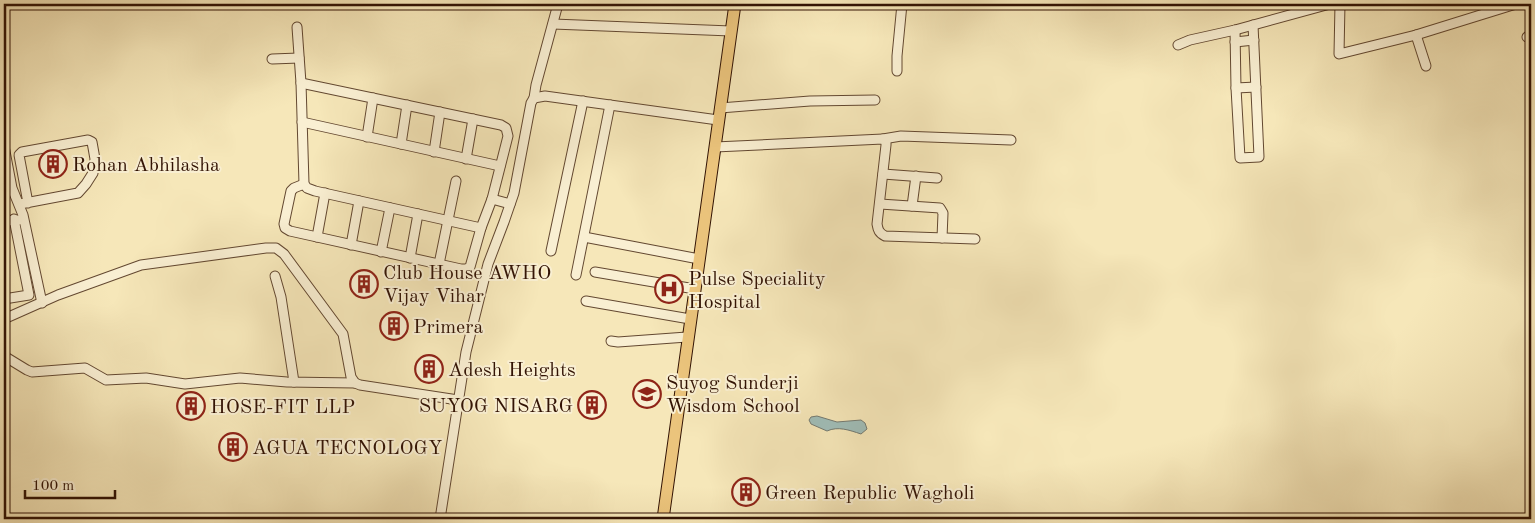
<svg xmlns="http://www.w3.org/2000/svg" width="1535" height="523" font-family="'Old Standard TT',serif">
  <rect width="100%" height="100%" fill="#f6e7b9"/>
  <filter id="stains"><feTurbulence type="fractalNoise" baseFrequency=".004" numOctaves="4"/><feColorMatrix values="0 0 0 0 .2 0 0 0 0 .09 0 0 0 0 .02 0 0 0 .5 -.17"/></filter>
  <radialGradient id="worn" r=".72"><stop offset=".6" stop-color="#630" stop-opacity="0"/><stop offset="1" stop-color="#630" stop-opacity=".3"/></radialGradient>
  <path fill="#a0beb9" stroke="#747a71" d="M817,416L837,422L861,420L865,423L867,429L861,434C849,430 838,426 827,431L811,424L809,420L811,417Z"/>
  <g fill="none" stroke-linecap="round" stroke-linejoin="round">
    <defs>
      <g id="minor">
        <polyline points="1340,4 1339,54 1416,35 1516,4"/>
        <polyline points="553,24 731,31"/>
        <polyline points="297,27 301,83 304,184 307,188 315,191 481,228"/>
        <polyline points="1235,30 1236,88 1240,158 1259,157 1253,25"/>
        <polyline points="1416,35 1426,66"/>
        <polyline points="1527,37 1531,34"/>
        <polyline points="1235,42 1254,40"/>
        <polyline points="1178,45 1190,40 1235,30 1330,4"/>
        <polyline points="272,59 299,58"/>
        <polyline points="897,71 897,56 902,4"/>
        <polyline points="301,83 501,125 506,128 508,136 492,199 481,228 470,267 466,269 461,269 290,231 285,228 284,224 291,191 294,188 304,184"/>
        <polyline points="1236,88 1256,87"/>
        <polyline points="534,98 536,85 558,4"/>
        <polyline points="720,108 810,101 875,100"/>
        <polyline points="302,122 500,166"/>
        <polyline points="367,137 373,98"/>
        <polyline points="883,139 901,136 1011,140"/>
        <polyline points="401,144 407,105"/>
        <polyline points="4,146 12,188 23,215 42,303"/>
        <path d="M715,147L883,139L886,141V145L877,224C878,230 879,233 885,236L975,239"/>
        <polyline points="434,152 440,112"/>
        <polyline points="466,159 473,119"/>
        <polyline points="883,174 937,178"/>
        <polyline points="492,199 510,204"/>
        <polyline points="20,204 78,193 86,184 93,173 95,159 92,142 88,140 22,152 19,155 28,203"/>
        <polyline points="880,204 940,208 943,213 942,238"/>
        <polyline points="912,206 916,176"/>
        <polyline points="4,221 19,220"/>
        <polyline points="317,237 325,193"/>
        <polyline points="584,237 699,259"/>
        <polyline points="351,245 359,201"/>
        <polyline points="551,251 583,101"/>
        <polyline points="381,252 390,208"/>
        <polyline points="410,258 418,214"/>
        <polyline points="439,264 456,181"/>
        <polyline points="595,272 695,289"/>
        <polyline points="576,275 610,105"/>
        <polyline points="275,276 281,297 294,382"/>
        <polyline points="4,299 29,295 14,219"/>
        <polyline points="586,301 690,319"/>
        <polyline points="4,319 58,295 141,265 266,248 276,248 284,254 343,334 351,377 355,383"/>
        <polyline points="611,341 618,342 687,337"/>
        <polyline points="4,356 27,370 32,372 85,368 106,380 146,378 185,384 240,378 287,382 355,383 360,385 458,400"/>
        <polyline points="440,519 466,352 488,264 504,222 514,193 531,103 534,98 545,96 718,120"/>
      </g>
      <polyline id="major" points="663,519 735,4"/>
    </defs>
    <use href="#minor" stroke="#634831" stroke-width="11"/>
    <use href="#major" stroke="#321304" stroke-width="13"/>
    <use href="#minor" stroke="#f9efd2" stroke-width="9"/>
    <use href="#major" stroke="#ebc47c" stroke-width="11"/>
  </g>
  <defs>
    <symbol id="building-ring" viewBox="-11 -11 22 22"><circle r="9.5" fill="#f9efd2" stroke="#8f2418" stroke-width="1.5"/><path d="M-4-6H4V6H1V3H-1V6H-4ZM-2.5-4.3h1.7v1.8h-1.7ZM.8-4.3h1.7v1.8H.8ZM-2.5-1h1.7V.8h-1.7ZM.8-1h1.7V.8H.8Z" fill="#8f2418"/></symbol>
    <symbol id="hospital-ring" viewBox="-11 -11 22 22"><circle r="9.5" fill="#f9efd2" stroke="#8f2418" stroke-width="1.5"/><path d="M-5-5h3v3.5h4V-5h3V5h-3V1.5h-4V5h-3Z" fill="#8f2418"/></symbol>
    <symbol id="school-ring" viewBox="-11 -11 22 22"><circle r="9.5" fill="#f9efd2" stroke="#8f2418" stroke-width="1.5"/><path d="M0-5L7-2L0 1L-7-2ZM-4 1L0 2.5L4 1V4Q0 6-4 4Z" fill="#8f2418"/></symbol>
  </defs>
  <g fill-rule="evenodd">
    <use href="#building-ring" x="37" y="148" width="32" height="32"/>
    <use href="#building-ring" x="348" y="268" width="32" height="32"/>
    <use href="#hospital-ring" x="653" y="273" width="32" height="32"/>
    <use href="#building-ring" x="378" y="310" width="32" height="32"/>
    <use href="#building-ring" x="413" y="353" width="32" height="32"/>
    <use href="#school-ring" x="631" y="378" width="32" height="32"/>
    <use href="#building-ring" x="576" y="389" width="32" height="32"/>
    <use href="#building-ring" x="175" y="390" width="32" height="32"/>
    <use href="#building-ring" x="217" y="431" width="32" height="32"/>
    <use href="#building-ring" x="730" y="476" width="32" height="32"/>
  </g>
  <g text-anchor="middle" stroke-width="4" stroke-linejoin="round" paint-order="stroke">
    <g font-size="20" fill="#321304" stroke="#f9efd2" text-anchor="start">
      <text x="72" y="171">Rohan Abhilasha</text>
      <text x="383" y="279">Club House AWHO<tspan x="383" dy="23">Vijay Vihar</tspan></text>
      <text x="688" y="285">Pulse Speciality<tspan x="688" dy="23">Hospital</tspan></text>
      <text x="413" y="333">Primera</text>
      <text x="448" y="376">Adesh Heights</text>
      <text x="666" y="389">Suyog Sunderji<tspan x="666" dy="23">Wisdom School</tspan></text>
      <text x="573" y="412" text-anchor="end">SUYOG NISARG</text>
      <text x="210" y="413">HOSE-FIT LLP</text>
      <text x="252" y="454">AGUA TECNOLOGY</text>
      <text x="765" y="499">Green Republic Wagholi</text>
    </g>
  </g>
  <rect width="1535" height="523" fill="none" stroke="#f6e7b9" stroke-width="20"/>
  <rect x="5" y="5" width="1525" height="513" fill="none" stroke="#321304" stroke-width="2.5"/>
  <rect x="10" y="10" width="1515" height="503" fill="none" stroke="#321304"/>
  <path d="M25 490v8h90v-8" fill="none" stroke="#321304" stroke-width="2.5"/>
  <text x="32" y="490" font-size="15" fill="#321304" stroke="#f9efd2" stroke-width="4" paint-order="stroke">100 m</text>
  <rect width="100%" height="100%" filter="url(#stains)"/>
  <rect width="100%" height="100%" fill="url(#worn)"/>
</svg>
